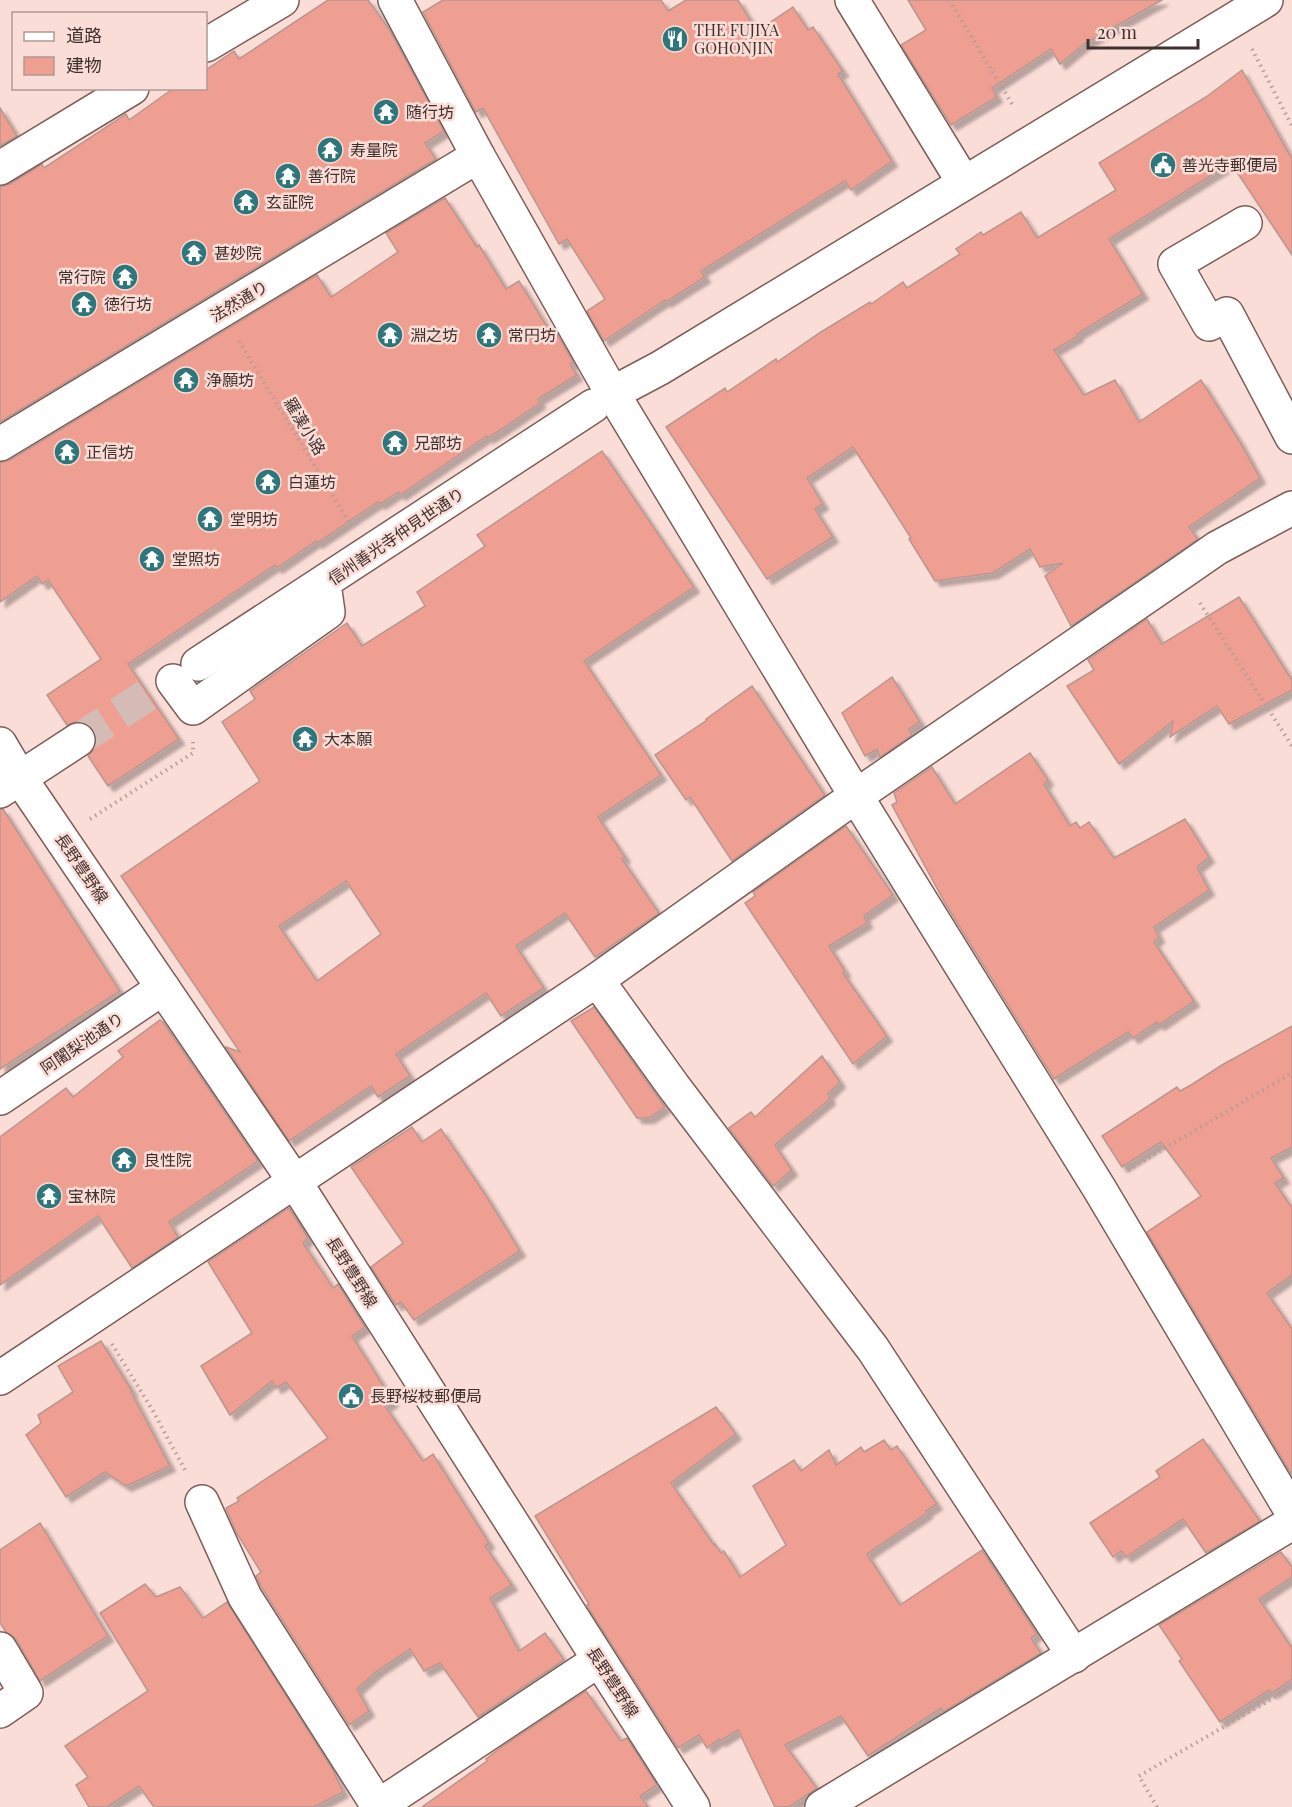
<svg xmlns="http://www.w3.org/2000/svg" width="1292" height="1807" font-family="'Playfair Display','Noto Sans JP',serif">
  <defs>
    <filter id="shadow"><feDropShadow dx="5.5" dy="5.5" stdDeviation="1.5" flood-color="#0004"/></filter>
  </defs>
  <rect width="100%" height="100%" fill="#fbddd7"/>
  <g fill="#ee9f91" stroke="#b99690" stroke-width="1.5" fill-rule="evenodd" filter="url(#shadow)">
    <polygon points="328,0 368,0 389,29 444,131 425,143 436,159 0,422 0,187 10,184 42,164 44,168 126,114 129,120 174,88 206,88 206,70 234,51 239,59"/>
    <polygon points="443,0 661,0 668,11 686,0 738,0 757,31 793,7 808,30 813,27 843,71 838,74 892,161 851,190 845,181 701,271 705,277 666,302 665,300 604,341 587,311 605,299 567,239 559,244 483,108 476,112 423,12"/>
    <polygon points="908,0 1162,0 1084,44 1060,64 1051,49 992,88 997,97 951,125 901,45 926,30"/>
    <polygon points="1242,70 1292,159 1292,255 1231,163 1109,239 1143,294 1077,334 1078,336 1054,350 1084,395 1115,380 1139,422 1201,380 1240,442 1260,478 1189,527 1198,539 1071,626 1045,576 1063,563 1040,567 1030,549 993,573 935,581 909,539 911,538 853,447 807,478 823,504 815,509 833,537 767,579 666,427 725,388 727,392 776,359 777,362 821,332 870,302 871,304 903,282 907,288 960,254 956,249 981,232 983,235 1021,212 1037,238 1116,190 1099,163 1206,97"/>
    <polygon points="0,108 17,136 0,146"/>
    <polygon points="445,198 477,247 479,245 506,289 519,281 552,335 556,332 573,362 570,364 577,375 538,399 540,403 502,429 488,438 487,436 400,495 398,492 380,504 378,502 317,543 316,541 277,568 275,565 128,664 179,739 108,786 88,756 94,749 97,740 93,729 86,723 78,721 67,725 47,695 101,659 48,580 42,584 37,576 0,602 0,463 10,460 317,275 331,297 398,252 386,233"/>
    <path d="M602,451L694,587L584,661L661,775L598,817L625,857L622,859L659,913L595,957L565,913L516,946L544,988L501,1016L486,993L396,1054L410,1076L378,1097L371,1086L289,1141L226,1047L240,1052L121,876L260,781L222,722L255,699L250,691L347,623L362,646L425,606L417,592L485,546L477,535ZM346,881L381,934L317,981L279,926Z"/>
    <polygon points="1239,597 1292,680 1292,690 1229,724 1217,706 1170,737 1173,721 1119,764 1067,686 1094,670 1088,660 1147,619 1162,644"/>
    <polygon points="892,677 920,722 909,729 912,735 880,757 877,749 865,756 842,713"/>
    <polygon points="752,686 825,795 732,861 690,797 686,800 655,755 707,720 706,719"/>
    <polygon points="1030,753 1048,780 1044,784 1070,826 1076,822 1080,828 1089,822 1114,858 1185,819 1209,857 1197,867 1209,890 1154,927 1159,937 1154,942 1194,1001 1159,1025 1157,1022 1133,1038 1128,1032 1054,1079 945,903 892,805 897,802 894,793 932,767 955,804"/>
    <polygon points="3,809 120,991 0,1069 0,810"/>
    <polygon points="846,826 893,895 864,916 867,923 829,946 845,971 843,973 887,1036 853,1064 745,903 755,896 753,892"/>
    <polygon points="594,1007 665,1107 649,1118 637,1118 571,1021"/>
    <polygon points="160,1020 163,1022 258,1161 169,1222 178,1237 132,1268 98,1216 0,1285 0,1137 66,1088 73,1097 123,1057 118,1051"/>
    <polygon points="1292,1026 1292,1147 1271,1158 1284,1178 1275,1183 1292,1208 1292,1275 1267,1293 1292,1329 1292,1475 1147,1232 1201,1196 1161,1142 1122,1167 1102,1136 1177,1087 1180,1091 1191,1085 1222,1065"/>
    <polygon points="822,1056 840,1082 828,1094 830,1099 775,1145 792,1170 773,1186 729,1128 751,1112 755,1117"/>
    <polygon points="412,1127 422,1142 441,1129 487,1197 520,1251 414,1320 401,1302 396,1305 371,1267 403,1243 351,1167"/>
    <polygon points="289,1208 308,1238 303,1243 333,1288 338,1284 365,1327 352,1336 393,1401 385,1406 423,1461 433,1454 489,1543 485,1546 512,1585 490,1598 519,1651 545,1633 564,1660 478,1717 440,1663 424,1671 410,1649 377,1671 357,1689 369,1711 349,1725 262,1588 256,1576 261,1572 236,1532 226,1508 239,1501 237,1498 328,1438 286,1382 276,1388 272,1381 230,1415 201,1366 252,1333 208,1262"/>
    <polygon points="101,1341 132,1391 131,1392 170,1466 126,1486 105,1472 66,1497 26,1435 41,1423 38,1415 73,1392 58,1366"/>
    <polygon points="716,1407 736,1434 671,1483 714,1545 715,1544 721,1553 724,1551 740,1577 786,1545 753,1486 794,1460 801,1471 829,1450 836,1465 861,1447 864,1452 884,1440 891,1450 897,1446 937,1504 926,1511 927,1513 867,1554 900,1605 982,1550 1037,1634 1031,1638 1041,1653 943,1712 941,1708 868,1756 841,1716 785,1745 817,1788 789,1807 775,1807 738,1730 720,1741 719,1739 707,1748 699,1735 678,1748 591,1612 587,1605 589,1604 535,1516"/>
    <polygon points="1203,1439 1260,1521 1206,1553 1183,1519 1126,1557 1121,1551 1113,1557 1090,1523 1160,1477 1156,1471"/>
    <polygon points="40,1523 108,1636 40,1681 16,1639 6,1632 0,1623 0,1550"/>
    <polygon points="1281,1552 1292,1567 1292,1577 1259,1599 1292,1648 1292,1679 1272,1693 1269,1690 1220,1722 1179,1661 1182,1659 1159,1625"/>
    <polygon points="145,1584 156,1597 180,1587 203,1618 227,1602 333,1770 343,1792 314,1807 154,1807 139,1786 107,1807 89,1807 76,1785 88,1777 65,1746 148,1691 100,1613"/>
    <polygon points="586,1691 621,1741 627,1738 657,1785 640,1796 648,1807 422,1807 487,1761 486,1759 500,1748"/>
  </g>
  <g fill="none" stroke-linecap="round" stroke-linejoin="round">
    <polyline stroke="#d5bbb5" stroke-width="33" stroke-dasharray="33 16" stroke-linecap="butt" points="78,740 149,694"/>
    <defs>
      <g id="minor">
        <polyline points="395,0 478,156 607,384 856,796 1099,1188 1292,1512"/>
        <polyline points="852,0 964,183"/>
        <polyline points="206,45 282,0"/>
        <polyline points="0,168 132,88"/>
        <polyline points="1245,223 1175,264 1209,324 1227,314 1292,437"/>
        <polyline points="613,393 660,368 1266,0"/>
        <polyline points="0,444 478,156"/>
        <polyline points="198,664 593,406"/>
        <polyline points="173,681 193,708 328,612 324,584"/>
        <polyline points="0,791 78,740"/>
        <polyline points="597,980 674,1087 873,1349 1074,1656"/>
        <polyline points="0,1098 163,988"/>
        <polyline points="0,1378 597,980 856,796 1181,573 1217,548 1292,508"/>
        <polyline points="202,1502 245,1597 378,1806"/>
        <polyline points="0,1649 26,1693 0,1711"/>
        <polyline points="377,1807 599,1660"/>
        <polyline points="822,1807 1292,1523"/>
      </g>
      <polyline id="major" points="0,744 20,778 295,1182 693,1807"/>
    </defs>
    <use href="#minor" stroke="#7d5e58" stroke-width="36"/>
    <use href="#major" stroke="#7d5e58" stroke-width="36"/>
    <g stroke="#b59d98" stroke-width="4" stroke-dasharray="1.5 4.5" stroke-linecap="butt">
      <polyline points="949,0 1014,107"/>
      <polyline points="1252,49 1292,126"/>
      <polyline points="239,341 350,524"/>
      <polyline points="1200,603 1292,746"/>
      <polyline points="90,819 193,753 193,742"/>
      <polyline points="1128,1170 1292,1073"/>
      <polyline points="112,1344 153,1411 186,1472"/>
      <polyline points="1157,1807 1139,1776 1292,1687"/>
    </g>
    <use href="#minor" stroke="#fff" stroke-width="33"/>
    <use href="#major" stroke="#fff" stroke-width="33"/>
  </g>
  <defs>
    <symbol id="restaurant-disc" viewBox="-11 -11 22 22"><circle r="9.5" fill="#2d767b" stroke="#fbddd7"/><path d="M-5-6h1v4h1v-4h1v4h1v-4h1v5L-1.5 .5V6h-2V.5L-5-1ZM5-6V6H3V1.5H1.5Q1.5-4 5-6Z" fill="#fff"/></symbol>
    <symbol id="temple-disc" viewBox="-11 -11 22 22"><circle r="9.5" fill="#2d767b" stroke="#fbddd7"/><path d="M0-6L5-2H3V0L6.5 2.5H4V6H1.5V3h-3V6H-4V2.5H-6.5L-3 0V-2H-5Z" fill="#fff"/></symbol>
    <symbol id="civic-disc" viewBox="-11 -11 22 22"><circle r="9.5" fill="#2d767b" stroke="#fbddd7"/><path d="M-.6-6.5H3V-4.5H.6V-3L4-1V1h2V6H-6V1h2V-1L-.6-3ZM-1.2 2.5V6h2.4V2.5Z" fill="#fff"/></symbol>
  </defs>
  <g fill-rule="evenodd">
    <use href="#restaurant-disc" x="660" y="24" width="30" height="30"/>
    <use href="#temple-disc" x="371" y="97" width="30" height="30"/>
    <use href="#temple-disc" x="315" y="135" width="30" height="30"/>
    <use href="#civic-disc" x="1148" y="150" width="30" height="30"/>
    <use href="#temple-disc" x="273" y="161" width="30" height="30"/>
    <use href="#temple-disc" x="231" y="187" width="30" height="30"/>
    <use href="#temple-disc" x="179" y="238" width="30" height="30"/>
    <use href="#temple-disc" x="110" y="262" width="30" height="30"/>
    <use href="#temple-disc" x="69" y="289" width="30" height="30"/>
    <use href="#temple-disc" x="375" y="320" width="30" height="30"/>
    <use href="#temple-disc" x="474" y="320" width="30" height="30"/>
    <use href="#temple-disc" x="171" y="365" width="30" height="30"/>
    <use href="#temple-disc" x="380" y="428" width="30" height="30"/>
    <use href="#temple-disc" x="52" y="437" width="30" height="30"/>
    <use href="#temple-disc" x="253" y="467" width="30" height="30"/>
    <use href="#temple-disc" x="195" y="504" width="30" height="30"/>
    <use href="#temple-disc" x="137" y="544" width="30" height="30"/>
    <use href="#temple-disc" x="290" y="724" width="30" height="30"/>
    <use href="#temple-disc" x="109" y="1145" width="30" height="30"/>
    <use href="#temple-disc" x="34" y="1181" width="30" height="30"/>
    <use href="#civic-disc" x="336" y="1381" width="30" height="30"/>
  </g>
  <g text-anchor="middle" stroke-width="5" stroke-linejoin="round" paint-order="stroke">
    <g font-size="16" fill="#3f312e" stroke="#fbddd7" text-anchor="start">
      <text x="694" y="36">THE FUJIYA<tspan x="694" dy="18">GOHONJIN</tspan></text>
      <text x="406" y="118">随行坊</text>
      <text x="350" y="156">寿量院</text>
      <text x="1182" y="171">善光寺郵便局</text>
      <text x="308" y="182">善行院</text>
      <text x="266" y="208">玄証院</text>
      <text x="214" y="259">甚妙院</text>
      <text x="106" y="283" text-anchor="end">常行院</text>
      <text x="104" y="310">徳行坊</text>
      <text x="410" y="341">淵之坊</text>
      <text x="508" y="341">常円坊</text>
      <text x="206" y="386">浄願坊</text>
      <text x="414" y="449">兄部坊</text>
      <text x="86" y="458">正信坊</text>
      <text x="288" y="488">白蓮坊</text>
      <text x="230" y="525">堂明坊</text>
      <text x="172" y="565">堂照坊</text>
      <text x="324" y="745">大本願</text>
      <text x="144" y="1166">良性院</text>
      <text x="68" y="1202">宝林院</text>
      <text x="370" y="1402">長野桜枝郵便局</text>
    </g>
    <g font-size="16" fill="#3f312e" stroke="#fbddd7">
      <text transform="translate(239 301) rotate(-31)" y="6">法然通り</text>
      <text transform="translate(305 426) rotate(59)" y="6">羅漢小路</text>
      <text transform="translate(396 536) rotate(-34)" y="6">信州善光寺仲見世通り</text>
      <text transform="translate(82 868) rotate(56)" y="6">長野豊野線</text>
      <text transform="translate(82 1043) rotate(-34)" y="6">阿闍梨池通り</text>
      <text transform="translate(352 1272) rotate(58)" y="6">長野豊野線</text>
      <text transform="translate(613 1682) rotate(57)" y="6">長野豊野線</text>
    </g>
  </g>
  <rect x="12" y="12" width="195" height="78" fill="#fbddd7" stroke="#b09893" stroke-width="1.5"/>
  <rect x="24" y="32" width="30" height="9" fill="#ffffff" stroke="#b09893" stroke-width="1.5"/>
  <text x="66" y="42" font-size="18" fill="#3f312e">道路</text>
  <rect x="24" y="57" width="30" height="18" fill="#ee9f91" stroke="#b09893" stroke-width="1.5"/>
  <text x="66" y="72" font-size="18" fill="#3f312e">建物</text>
  <path d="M1088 39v9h110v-9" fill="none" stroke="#3f312e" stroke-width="3"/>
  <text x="1097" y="39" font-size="18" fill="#3f312e" stroke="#fbddd7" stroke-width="4.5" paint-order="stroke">20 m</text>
</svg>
